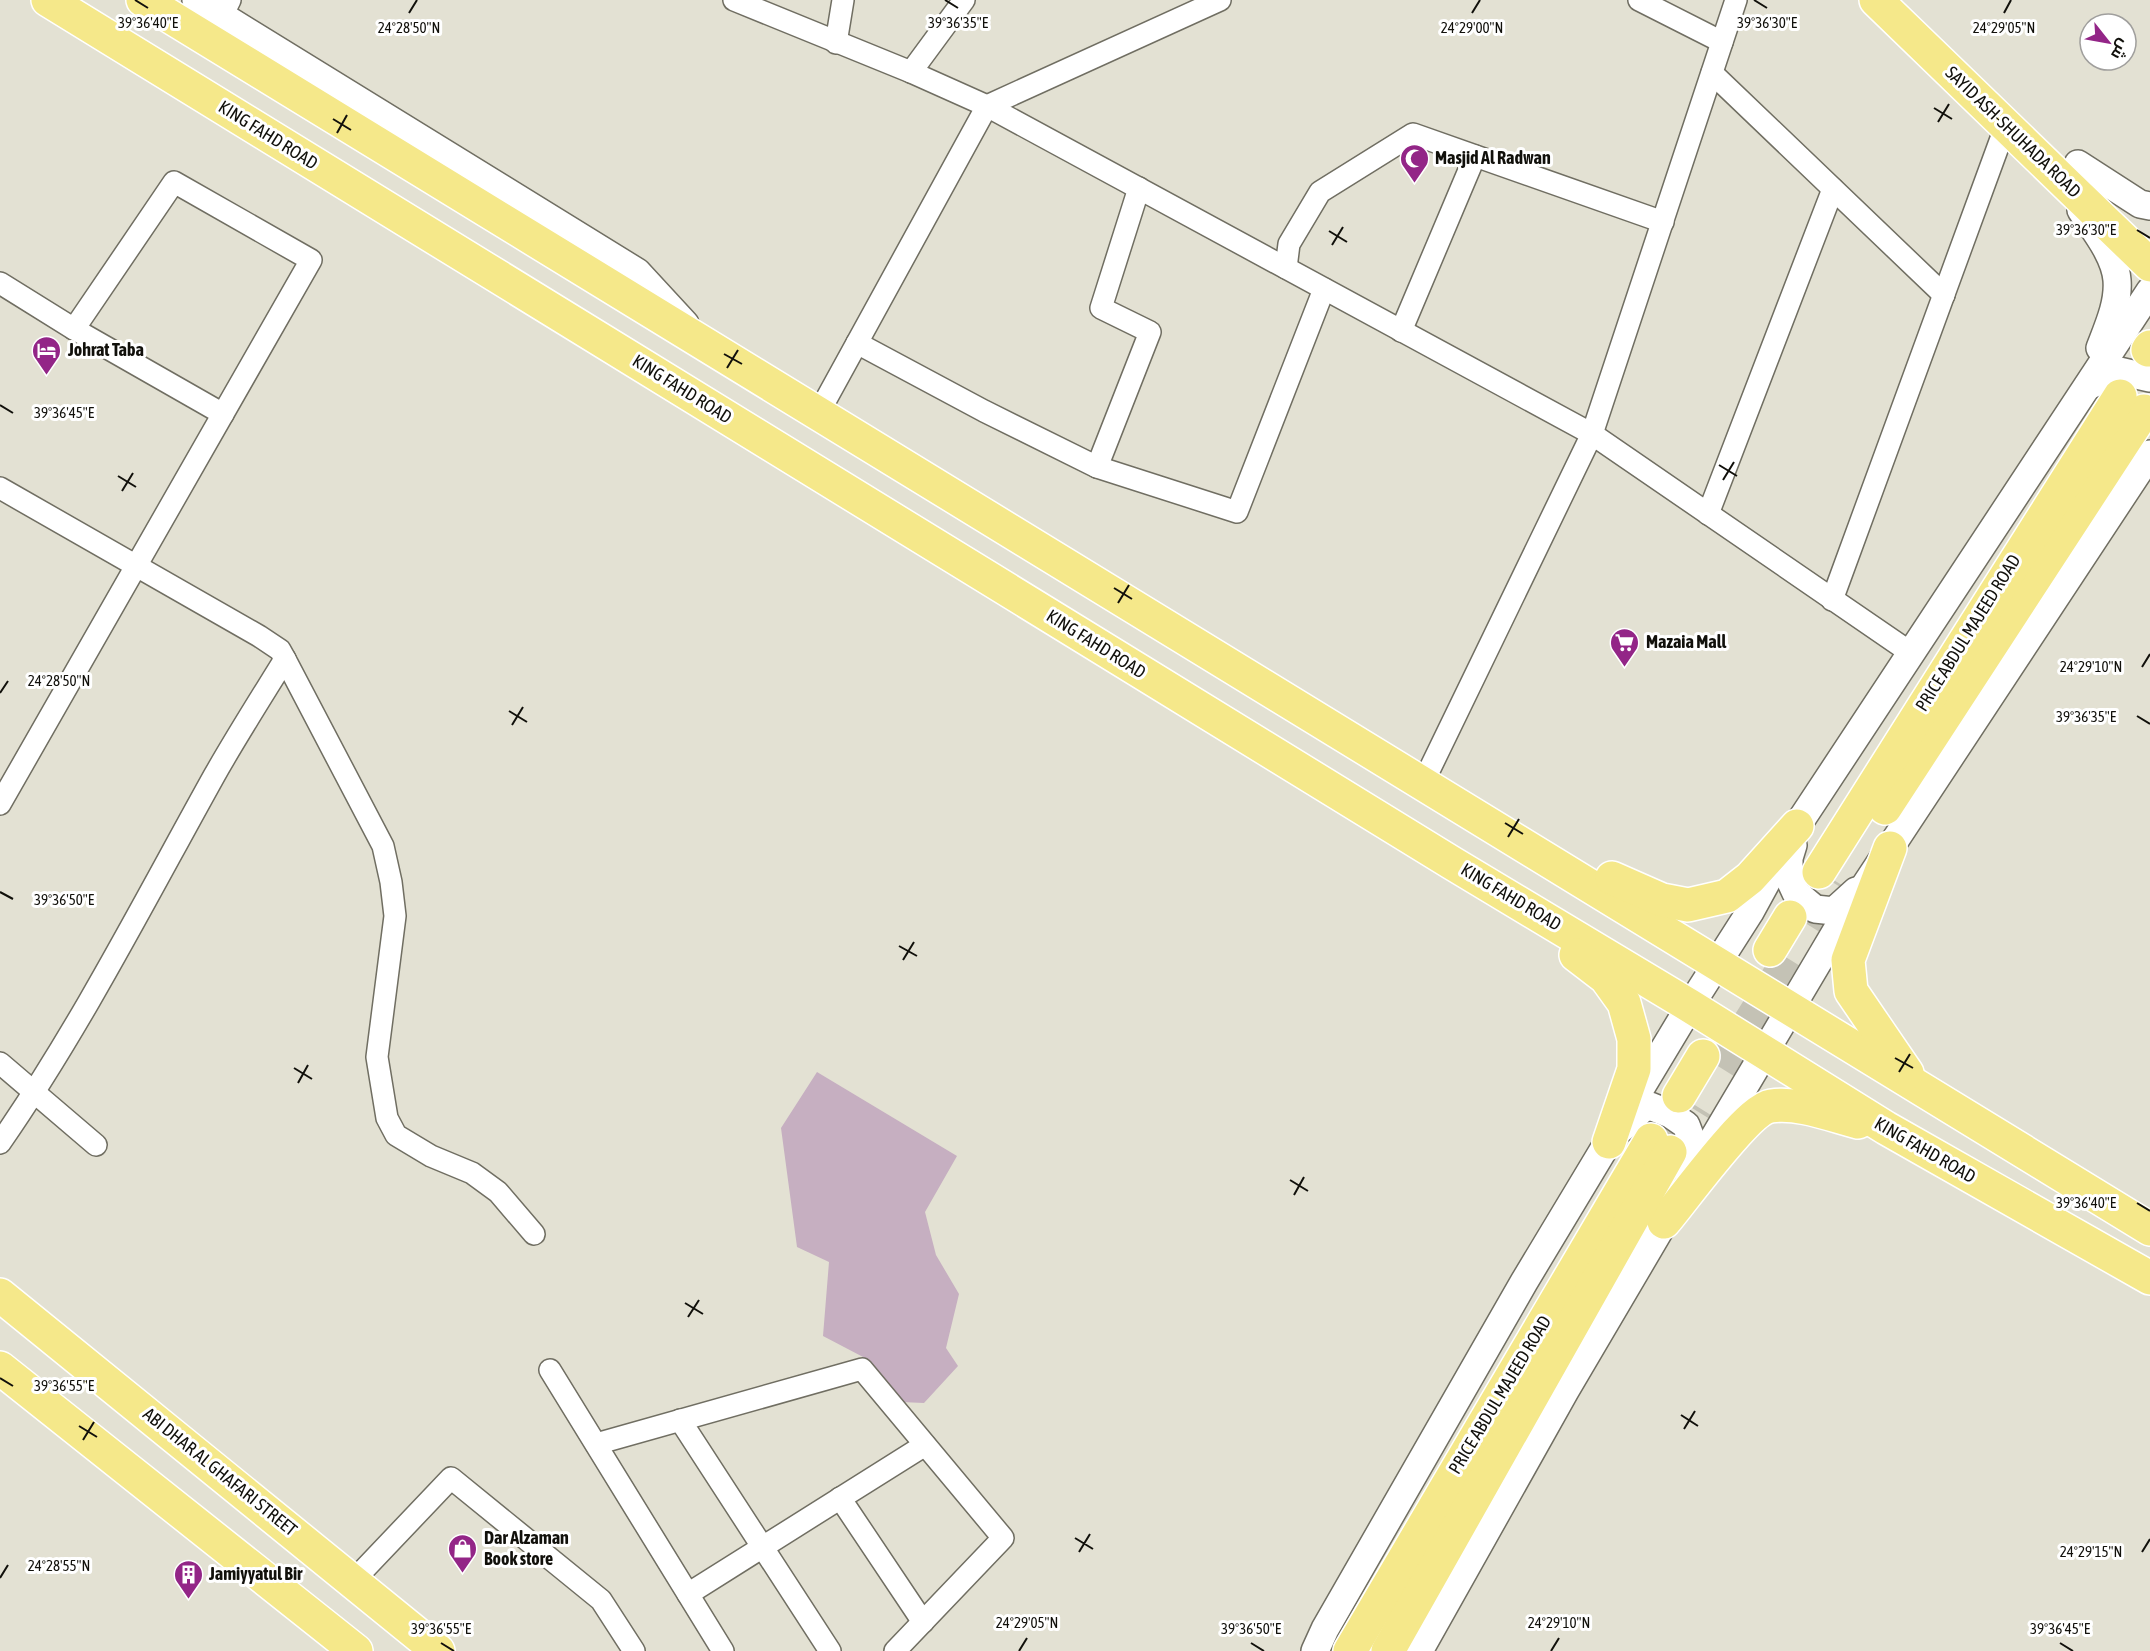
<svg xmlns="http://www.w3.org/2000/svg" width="2150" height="1651" font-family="'Asap Condensed',Cairo,sans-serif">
  <rect width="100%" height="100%" fill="#e3e1d3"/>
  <polygon fill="#c6afc1" points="817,1072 957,1156 925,1212 936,1255 959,1294 946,1348 958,1366 924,1403 901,1402 865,1358 823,1336 829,1262 797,1247 781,1128"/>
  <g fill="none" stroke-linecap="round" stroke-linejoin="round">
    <g stroke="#c4c2b5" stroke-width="33" stroke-dasharray="33 16" stroke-linecap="butt">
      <polyline points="1810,926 1837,882"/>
      <polyline points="1721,1068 1789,959"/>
      <polyline points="1670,1152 1698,1107"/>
    </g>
    <defs>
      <g id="minor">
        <polyline points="734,0 911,72 987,106 818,414"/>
        <polyline points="1220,0 987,106 1592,434 1911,653"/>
        <polyline points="1639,0 1722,42"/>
        <polyline points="222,16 230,0"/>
        <polyline points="836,43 843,0"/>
        <polyline points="911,72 964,0"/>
        <polyline points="1712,73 1944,295"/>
        <polyline points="1286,268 1289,244 1320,192 1413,134 1663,222"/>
        <polyline points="0,283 74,329 174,182 311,260 0,804"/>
        <polyline points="74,329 223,414"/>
        <polyline points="1401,331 1475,156"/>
        <polyline points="857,343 984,411 1097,467 1237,512 1324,289"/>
        <polyline points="1097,467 1150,332 1101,308 1139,188"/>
        <path d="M0,488L259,636L280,650L285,659C261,698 236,737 214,776C145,900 81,1026 0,1143"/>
        <polyline points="1708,514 1833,189"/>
        <polyline points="1832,600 2006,125"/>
        <polyline points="285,659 383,846 391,882 395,916 377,1057 387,1118 396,1135 431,1156 472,1173 498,1192 534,1234"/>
        <polyline points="1423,783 1592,434 1736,0"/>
        <polyline points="0,1063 96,1145"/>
        <polyline points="550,1370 723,1651"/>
        <polyline points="680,1420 830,1651"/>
        <polyline points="596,1444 862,1369 1003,1538 895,1651"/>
        <polyline points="840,1498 923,1622"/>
        <polyline points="354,1580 451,1478 601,1600 634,1651"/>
        <polyline points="688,1594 925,1445"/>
      </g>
      <g id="tertiary">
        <polyline points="196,0 637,272 685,324"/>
        <polyline points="2078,164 2140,204 2150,206"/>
        <path d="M2081,210C2094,230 2115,255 2117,280C2119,303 2108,327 2100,348"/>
        <polyline points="2088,386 2119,371 2150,378"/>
        <polyline points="1793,845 1789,858 1789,878 1796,893 1815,909 1834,911 1856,891"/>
        <polyline points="1622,1128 1642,1109 1650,1106 1670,1114 1686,1125 1694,1146 1687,1172"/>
        <polyline points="1702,1158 1847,913 2150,454"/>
        <polyline points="1315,1651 1325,1629 1524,1282 1690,1006 1750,912 1797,826 2150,291"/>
        <polyline points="1419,1651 1565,1391 1675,1204"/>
      </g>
      <g id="primary">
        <polyline points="48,0 1452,863 1690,1006 1886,1128 2150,1278"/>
        <polyline points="143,0 2150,1229"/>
        <polyline points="1876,0 2150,265"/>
        <polyline points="2148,350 2150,347"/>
        <polyline points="1885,808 2144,411"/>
        <polyline points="1890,848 1848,960 1851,991 1907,1073"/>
        <polyline points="1819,872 2120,396"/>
        <polyline points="1612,878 1662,900 1688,905 1727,896 1750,878 1797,826"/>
        <polyline points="1770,950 1790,917"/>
        <polyline points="1576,955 1606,978 1624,1003 1634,1039 1634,1069 1609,1142"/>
        <polyline points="1679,1096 1703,1056"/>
        <path d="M1664,1222C1683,1200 1747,1110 1771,1106C1799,1102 1831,1115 1858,1122"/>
        <polyline points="0,1295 438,1651"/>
        <polyline points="0,1368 356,1651"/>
        <polyline points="1350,1651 1651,1140"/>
        <polyline points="1388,1651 1670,1152"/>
      </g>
    </defs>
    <use href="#minor" stroke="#706e62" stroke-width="24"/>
    <use href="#tertiary" stroke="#706e62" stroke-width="30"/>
    <use href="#primary" stroke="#fff" stroke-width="36"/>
    <use href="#minor" stroke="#fff" stroke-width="21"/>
    <use href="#tertiary" stroke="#fff" stroke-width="27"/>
    <use href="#primary" stroke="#f5e88a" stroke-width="33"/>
  </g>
  <path fill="none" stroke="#11100b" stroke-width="2" d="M135,0L148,8M945,0L958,8M1754,0L1767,8M409,13L417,0M1472,13L1480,0M2004,13L2011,0M1934,108L1952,119M333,119L351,130M1938,122L1949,104M337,133L347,115M2137,230L2150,238M1329,231L1347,242M1332,245L1343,227M724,354L742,364M727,368L738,350M0,405L13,413M1719,465L1737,476M118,476L136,487M1723,480L1734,462M122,491L133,473M1114,588L1132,599M1118,603L1129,585M2142,667L2150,654M0,693L8,681M509,711L527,722M2137,716L2150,724M512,725L523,707M1505,823L1523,834M1508,837L1519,819M0,892L13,899M899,946L917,956M903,960L914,942M1895,1058L1913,1068M294,1068L312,1079M1899,1072L1910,1054M298,1083L308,1065M1290,1180L1308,1191M1294,1195L1304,1177M2137,1203L2150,1211M685,1303L703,1314M688,1317L699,1300M0,1378L13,1386M1681,1415L1698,1426M79,1426L97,1437M1684,1429L1695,1411M83,1440L94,1422M1075,1538L1093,1549M1079,1552L1090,1534M2142,1552L2150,1539M0,1578L8,1565M441,1643L454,1651M1251,1643L1264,1651M2060,1643L2073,1651M1019,1651L1027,1638M1551,1651L1559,1638"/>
  <defs>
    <symbol id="mosque-pin" viewBox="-11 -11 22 30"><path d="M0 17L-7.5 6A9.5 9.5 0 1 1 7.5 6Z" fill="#932587" stroke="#fff"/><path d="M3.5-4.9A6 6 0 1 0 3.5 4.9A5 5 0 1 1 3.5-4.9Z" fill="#fff"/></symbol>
    <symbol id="hotel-pin" viewBox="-11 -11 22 30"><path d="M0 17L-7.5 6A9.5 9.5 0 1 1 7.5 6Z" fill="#932587" stroke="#fff"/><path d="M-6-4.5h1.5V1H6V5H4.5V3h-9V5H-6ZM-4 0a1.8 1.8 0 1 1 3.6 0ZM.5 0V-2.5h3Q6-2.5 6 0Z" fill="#fff"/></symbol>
    <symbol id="supermarket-pin" viewBox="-11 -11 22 30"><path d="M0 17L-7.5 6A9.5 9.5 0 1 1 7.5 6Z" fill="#932587" stroke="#fff"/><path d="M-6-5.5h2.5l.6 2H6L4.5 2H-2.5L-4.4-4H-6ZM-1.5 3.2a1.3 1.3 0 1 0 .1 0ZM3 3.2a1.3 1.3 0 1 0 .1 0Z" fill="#fff"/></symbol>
    <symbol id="shop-pin" viewBox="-11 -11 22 30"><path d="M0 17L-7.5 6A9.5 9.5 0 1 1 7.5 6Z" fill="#932587" stroke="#fff"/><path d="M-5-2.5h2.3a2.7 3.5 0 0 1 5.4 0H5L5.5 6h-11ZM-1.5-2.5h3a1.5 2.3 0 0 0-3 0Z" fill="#fff"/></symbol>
    <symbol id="building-pin" viewBox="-11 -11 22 30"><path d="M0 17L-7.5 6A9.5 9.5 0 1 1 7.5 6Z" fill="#932587" stroke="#fff"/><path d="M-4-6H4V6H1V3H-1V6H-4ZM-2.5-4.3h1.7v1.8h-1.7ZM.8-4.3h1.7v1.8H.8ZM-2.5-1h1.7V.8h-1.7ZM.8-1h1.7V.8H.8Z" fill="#fff"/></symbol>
  </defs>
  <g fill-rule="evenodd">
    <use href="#mosque-pin" x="1398" y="142" width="33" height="45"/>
    <use href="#hotel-pin" x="30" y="334" width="33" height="45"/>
    <use href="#supermarket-pin" x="1608" y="626" width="33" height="45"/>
    <use href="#shop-pin" x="446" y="1532" width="33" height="45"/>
    <use href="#building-pin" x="172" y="1558" width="33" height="45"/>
  </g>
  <g text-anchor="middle" stroke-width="6" stroke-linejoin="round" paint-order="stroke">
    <g font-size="18" fill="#11100b" stroke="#fff">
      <text transform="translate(2013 132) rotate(44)" y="6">SAYID ASH-SHUHADA ROAD</text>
      <text transform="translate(268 135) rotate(32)" y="6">KING FAHD ROAD</text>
      <text transform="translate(682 389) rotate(32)" y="6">KING FAHD ROAD</text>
      <text transform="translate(1968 633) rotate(-58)" y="6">PRICE ABDUL MAJEED ROAD</text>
      <text transform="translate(1096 644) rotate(32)" y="6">KING FAHD ROAD</text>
      <text transform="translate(1511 897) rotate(31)" y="6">KING FAHD ROAD</text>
      <text transform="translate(1925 1150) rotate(30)" y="6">KING FAHD ROAD</text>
      <text transform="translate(1500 1395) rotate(-59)" y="6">PRICE ABDUL MAJEED ROAD</text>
      <text transform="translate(220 1472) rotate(39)" y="6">ABI DHAR AL GHAFARI STREET</text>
    </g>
    <g font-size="18" font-weight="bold" fill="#11100b" stroke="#fff" text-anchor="start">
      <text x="1435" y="164">Masjid Al Radwan</text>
      <text x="68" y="356">Johrat Taba</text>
      <text x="1646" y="648">Mazaia Mall</text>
      <text x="484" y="1544">Dar Alzaman<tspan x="484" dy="21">Book store</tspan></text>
      <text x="209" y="1580">Jamiyyatul Bir</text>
    </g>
  </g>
  <g font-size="15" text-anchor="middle" fill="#11100b" stroke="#fff" stroke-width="6" stroke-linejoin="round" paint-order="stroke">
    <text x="148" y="28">39°36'40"E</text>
    <text x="958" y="28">39°36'35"E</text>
    <text x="1767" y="28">39°36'30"E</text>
    <text x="409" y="33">24°28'50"N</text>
    <text x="2004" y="33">24°29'05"N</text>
    <text x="1472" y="33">24°29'00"N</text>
    <text x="2086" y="235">39°36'30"E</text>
    <text x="64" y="418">39°36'45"E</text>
    <text x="2091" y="672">24°29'10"N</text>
    <text x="59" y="686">24°28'50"N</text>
    <text x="2086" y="722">39°36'35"E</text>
    <text x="64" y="905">39°36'50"E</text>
    <text x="2086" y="1208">39°36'40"E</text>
    <text x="64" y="1391">39°36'55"E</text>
    <text x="2091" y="1557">24°29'15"N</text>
    <text x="59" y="1571">24°28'55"N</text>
    <text x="1027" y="1628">24°29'05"N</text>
    <text x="1559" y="1628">24°29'10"N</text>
    <text x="441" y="1634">39°36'55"E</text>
    <text x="1251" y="1634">39°36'50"E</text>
    <text x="2060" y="1634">39°36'45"E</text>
  </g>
  <g transform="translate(2108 42) rotate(121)"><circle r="28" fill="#ffffff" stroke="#a09f9d" stroke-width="1.5"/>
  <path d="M0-4.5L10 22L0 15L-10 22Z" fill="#932587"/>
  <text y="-9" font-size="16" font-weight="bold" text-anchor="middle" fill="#11100b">ش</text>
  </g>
</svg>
